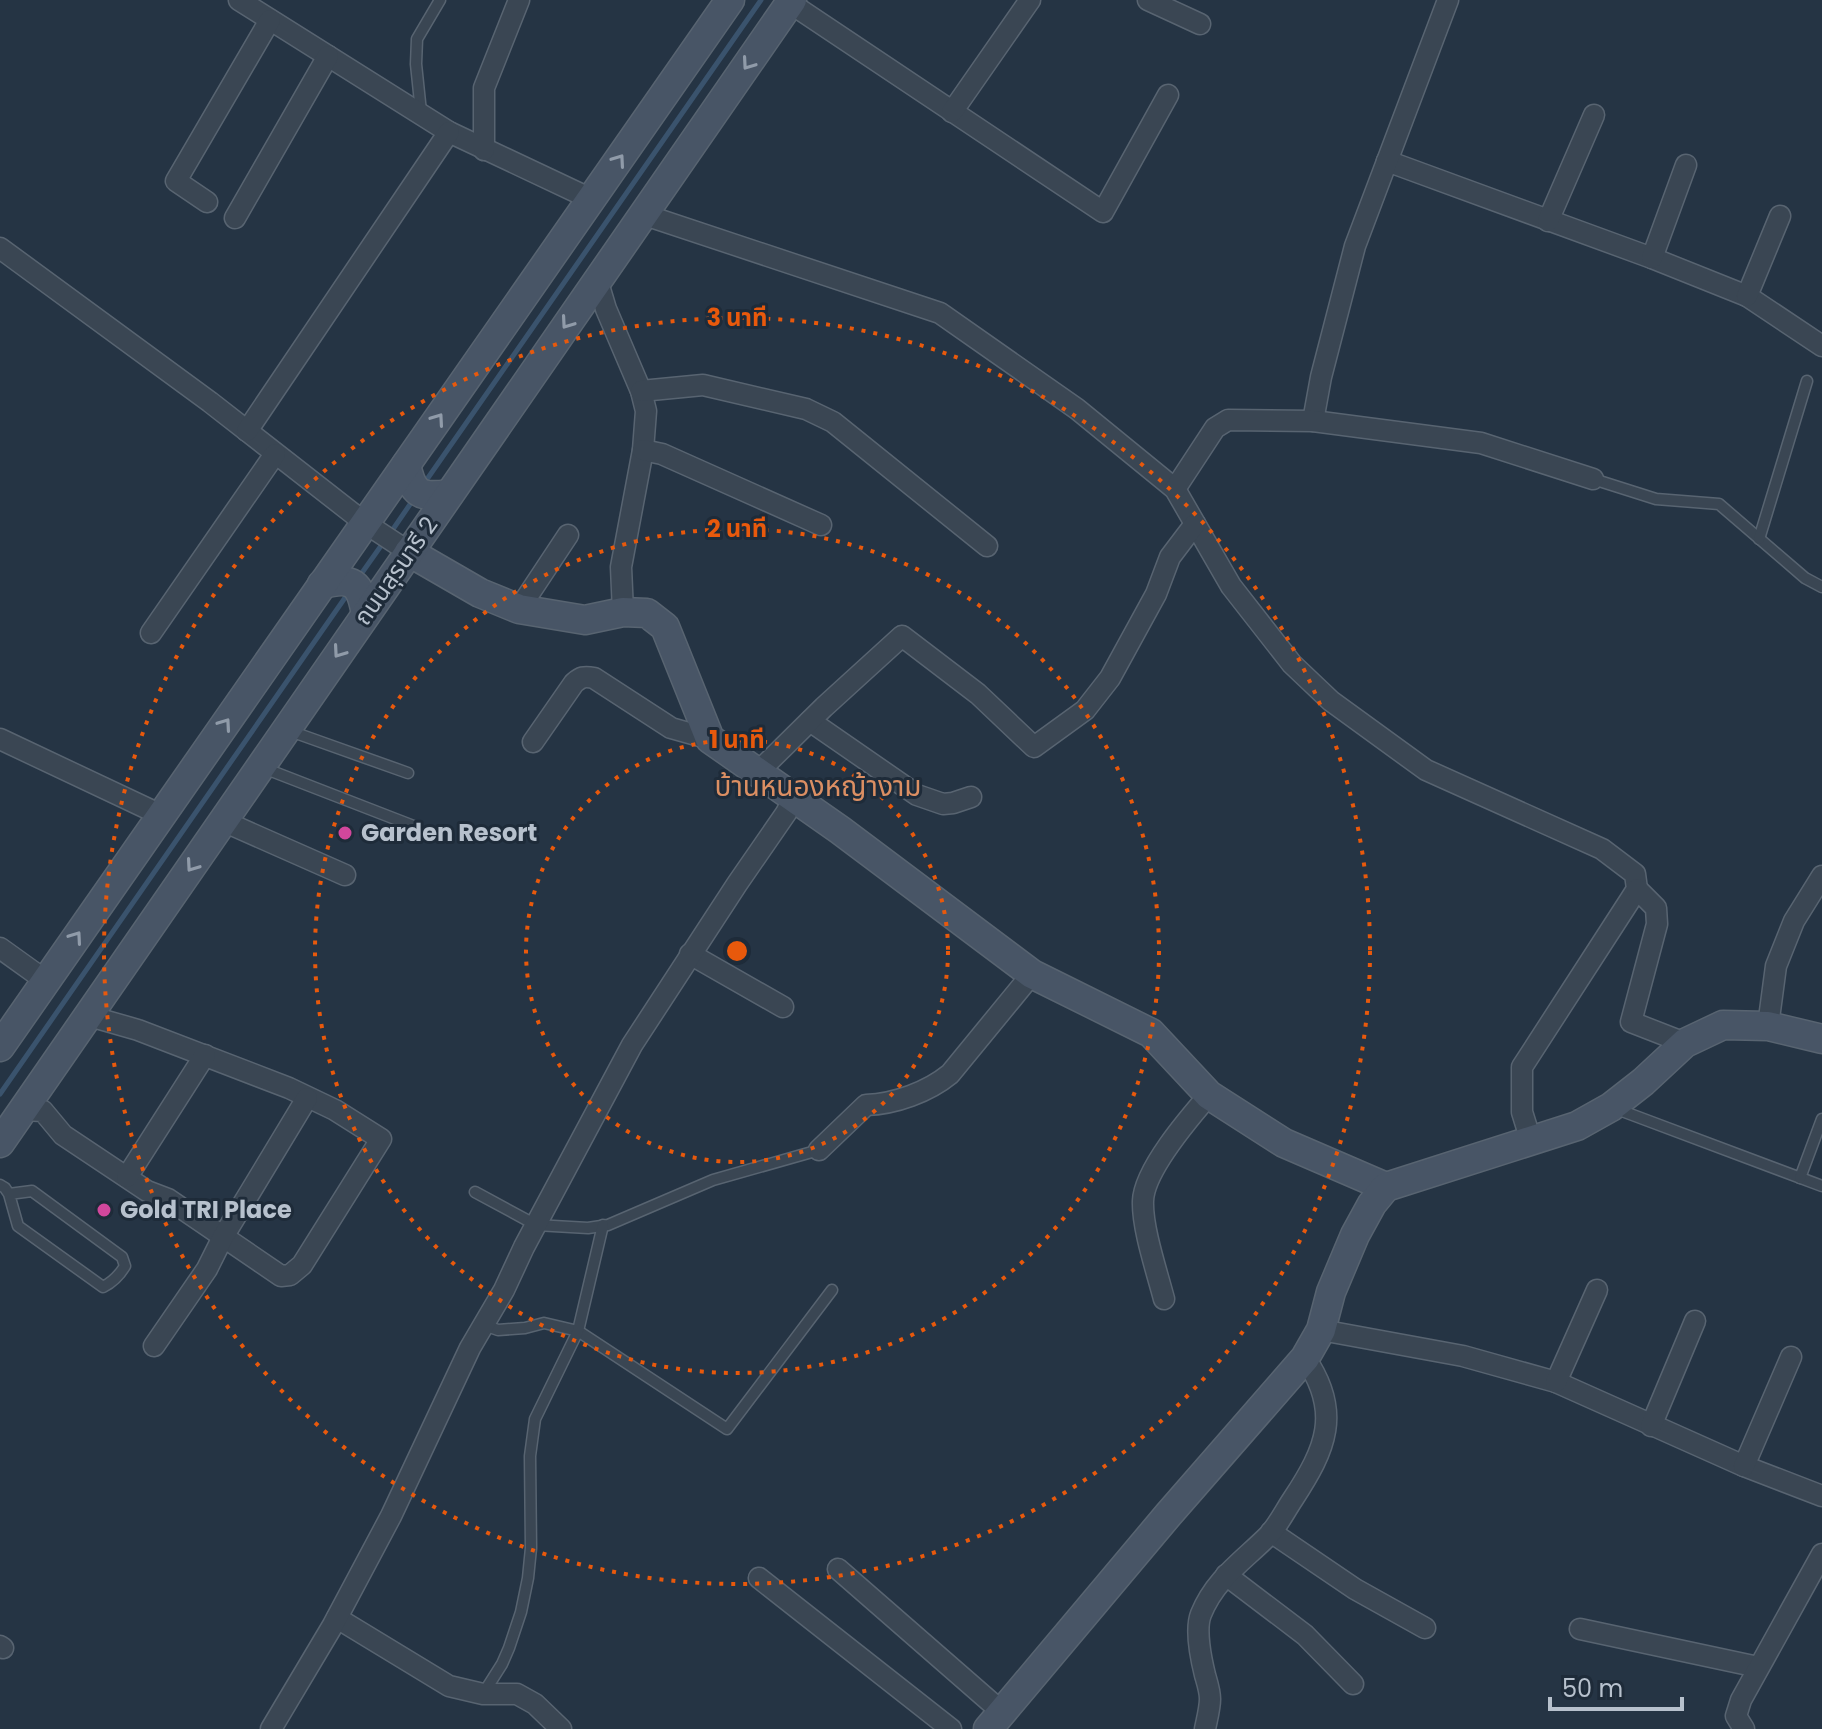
<svg xmlns="http://www.w3.org/2000/svg" width="1822" height="1729" font-family="Poppins,'Noto Sans Thai',sans-serif">
  <rect width="100%" height="100%" fill="#253444"/>
  <g fill="none" stroke-linecap="round" stroke-linejoin="round">
    <g stroke="#3a536d" stroke-width="5">
      <polyline points="423,485 761,0"/>
      <polyline points="389,535 413,500"/>
      <polyline points="359,577 383,543"/>
      <polyline points="0,1094 349,592"/>
    </g>
    <defs>
      <g id="lane">
        <polyline points="421,112 416,64 417,39 440,0"/>
        <polyline points="1593,479 1656,499 1719,504 1805,578 1822,587"/>
        <polyline points="1759,539 1807,381"/>
        <polyline points="290,731 408,773"/>
        <polyline points="261,767 416,827"/>
        <polyline points="1614,1108 1822,1186"/>
        <polyline points="1800,1178 1822,1119"/>
        <path d="M0,1185L5,1188L9,1194L18,1226L103,1287C113,1282 119,1276 125,1266L122,1257L32,1191L9,1194"/>
        <polyline points="475,1192 536,1225 588,1228 608,1225 713,1180 819,1150"/>
        <polyline points="484,1325 498,1330 525,1328 544,1323 578,1331 727,1429 832,1290"/>
        <polyline points="483,1694 502,1664 509,1648 521,1612 528,1578 531,1548 530,1456 535,1419 578,1331 603,1225"/>
      </g>
      <g id="street">
        <polyline points="239,0 449,132 591,199"/>
        <polyline points="1148,0 1200,24"/>
        <polyline points="790,3 1103,212 1168,95"/>
        <polyline points="952,112 1030,0"/>
        <polyline points="484,150 484,88 519,0"/>
        <polyline points="1387,161 1652,258 1747,296 1822,346"/>
        <polyline points="207,202 176,181 270,20"/>
        <polyline points="642,214 940,313 1077,409 1175,489 1231,586 1292,664 1331,701 1426,770 1602,849 1635,874 1637,889 1630,900 1522,1067 1522,1112 1531,1141"/>
        <polyline points="235,218 328,56"/>
        <polyline points="1548,221 1594,115"/>
        <polyline points="0,248 210,402 365,523 409,552"/>
        <polyline points="1652,258 1686,165"/>
        <polyline points="597,279 606,309 641,391 646,411 643,450 621,567 623,612"/>
        <polyline points="1747,296 1780,216"/>
        <polyline points="641,391 703,385 806,409 833,422 987,546"/>
        <polyline points="1313,421 1321,377 1355,246 1448,0"/>
        <polyline points="247,431 449,132"/>
        <polyline points="643,450 662,454 821,525"/>
        <polyline points="1175,489 1215,428 1228,420 1313,421 1481,443 1593,479"/>
        <polyline points="519,609 568,535"/>
        <polyline points="151,633 275,454"/>
        <polyline points="810,721 917,795 943,804 953,803 971,797"/>
        <polyline points="0,739 161,815"/>
        <path d="M533,742L574,683C581,677 584,676 594,678L671,728L710,739"/>
        <polyline points="757,773 824,707 902,636 978,694 1034,747 1085,710 1110,678 1156,594 1170,557 1195,524"/>
        <polyline points="223,821 345,875"/>
        <polyline points="1637,889 1656,908 1657,924 1631,1022 1685,1043"/>
        <polyline points="0,948 46,981"/>
        <polyline points="690,954 783,1007"/>
        <polyline points="1768,1026 1776,966 1794,921 1822,876"/>
        <polyline points="23,1110 43,1111 63,1135 147,1191 168,1199 281,1276 290,1275 302,1265 381,1139 335,1110 289,1088 138,1030 89,1016"/>
        <path d="M819,1150L866,1105C895,1104 928,1092 950,1074L1032,974"/>
        <polyline points="127,1177 205,1055"/>
        <path d="M1164,1299C1157,1272 1142,1228 1143,1201C1144,1170 1189,1118 1209,1095"/>
        <polyline points="1321,1330 1463,1356 1556,1382 1744,1466 1822,1496"/>
        <polyline points="154,1346 207,1269 223,1237 307,1098"/>
        <polyline points="1556,1382 1597,1290"/>
        <polyline points="1651,1426 1695,1321"/>
        <polyline points="1744,1466 1791,1357"/>
        <polyline points="1271,1532 1355,1589 1425,1628"/>
        <polyline points="838,1569 1002,1712"/>
        <polyline points="1226,1575 1305,1635 1353,1684"/>
        <polyline points="759,1578 951,1729"/>
        <polyline points="337,1618 449,1686 483,1694 517,1694 535,1704 561,1729"/>
        <polyline points="1580,1629 1758,1667"/>
        <polyline points="0,1646 3,1648"/>
        <polyline points="271,1729 333,1625 391,1516 470,1348 504,1290 524,1247 632,1045 737,884 786,813 794,798"/>
        <path d="M1205,1729C1207,1719 1210,1708 1210,1699C1210,1691 1207,1682 1205,1675C1201,1659 1195,1629 1201,1614C1215,1579 1243,1561 1269,1535C1278,1525 1285,1511 1293,1499C1326,1449 1342,1412 1305,1358"/>
        <polyline points="1744,1729 1736,1716 1741,1700 1822,1554"/>
      </g>
      <g id="secondary">
        <path d="M406,465C413,494 419,498 449,494"/>
        <polyline points="409,552 480,593 519,609 585,620 623,612 647,613 665,627 710,739 840,830 1032,974 1151,1033 1209,1095 1284,1143 1386,1187"/>
        <path d="M322,584C353,577 360,582 366,614"/>
        <polyline points="0,1047 730,0"/>
        <polyline points="0,1143 792,0"/>
        <polyline points="988,1729 1168,1515 1305,1358 1321,1330 1331,1292 1355,1235 1372,1204 1386,1187 1577,1126 1611,1107 1643,1082 1685,1043 1723,1025 1768,1026 1822,1039"/>
      </g>
    </defs>
    <use href="#lane" stroke="#586471" stroke-width="13"/>
    <use href="#street" stroke="#586471" stroke-width="23"/>
    <use href="#secondary" stroke="#586471" stroke-width="31"/>
    <use href="#lane" stroke="#3a4653" stroke-width="10"/>
    <use href="#street" stroke="#3a4653" stroke-width="20"/>
    <use href="#secondary" stroke="#485566" stroke-width="28"/>
  </g>
  <defs><path id="oneway-chevron" d="M-2-3.5L2.5 0L-2 3.5" fill="none" stroke-width="1.6" stroke-linecap="round" stroke-linejoin="round" transform="scale(2)"/></defs>
  <g stroke="#909ba9">
    <use href="#oneway-chevron" transform="translate(748 64) rotate(125)"/>
    <use href="#oneway-chevron" transform="translate(619 160) rotate(-55)"/>
    <use href="#oneway-chevron" transform="translate(567 323) rotate(125)"/>
    <use href="#oneway-chevron" transform="translate(438 419) rotate(-55)"/>
    <use href="#oneway-chevron" transform="translate(339 652) rotate(125)"/>
    <use href="#oneway-chevron" transform="translate(225 724) rotate(-55)"/>
    <use href="#oneway-chevron" transform="translate(192 866) rotate(125)"/>
    <use href="#oneway-chevron" transform="translate(76 937) rotate(-55)"/>
  </g>
  <g fill="none" stroke="#e8590c" stroke-width="4" stroke-dasharray="4 8">
    <circle cx="737" cy="951" r="211"/>
    <circle cx="737" cy="951" r="422"/>
    <circle cx="737" cy="951" r="633"/>
  </g>
  <g fill="#d1479c" stroke="#1e2b39" stroke-width="3">
    <circle cx="345" cy="833" r="8"/>
    <circle cx="104" cy="1210" r="8"/>
  </g>
  <g text-anchor="middle" stroke-width="6" stroke-linejoin="round" paint-order="stroke">
    <g font-size="24" fill="#b7c1cd" stroke="#1e2b39">
      <text transform="translate(396 571) rotate(-55)" y="8">ถนนสุรนารี 2</text>
    </g>
    <g font-size="24" font-weight="bold" fill="#b7c1cd" stroke="#1e2b39" text-anchor="start">
      <text x="361" y="841">Garden Resort</text>
      <text x="120" y="1218">Gold TRI Place</text>
    </g>
    <g font-size="28" fill="#dc8f63" stroke="#1e2b39">
      <text x="818" y="796">บ้านหนองหญ้างาม</text>
    </g>
  </g>
  <circle cx="737" cy="951" r="12" fill="#e8590c" stroke="#1e2b39" stroke-width="4"/>
  <g font-size="24" text-anchor="middle" font-weight="bold" fill="#e8590c" stroke="#1e2b39" stroke-width="6" stroke-linejoin="round" paint-order="stroke">
    <text x="737" y="326">3 นาที</text>
    <text x="737" y="537">2 นาที</text>
    <text x="737" y="748">1 นาที</text>
  </g>
  <path d="M1550 1697v12h132v-12" fill="none" stroke="#b7c1cd" stroke-width="4"/>
  <text x="1562" y="1697" font-size="24" fill="#b7c1cd" stroke="#1e2b39" stroke-width="6" paint-order="stroke">50 m</text>
</svg>
